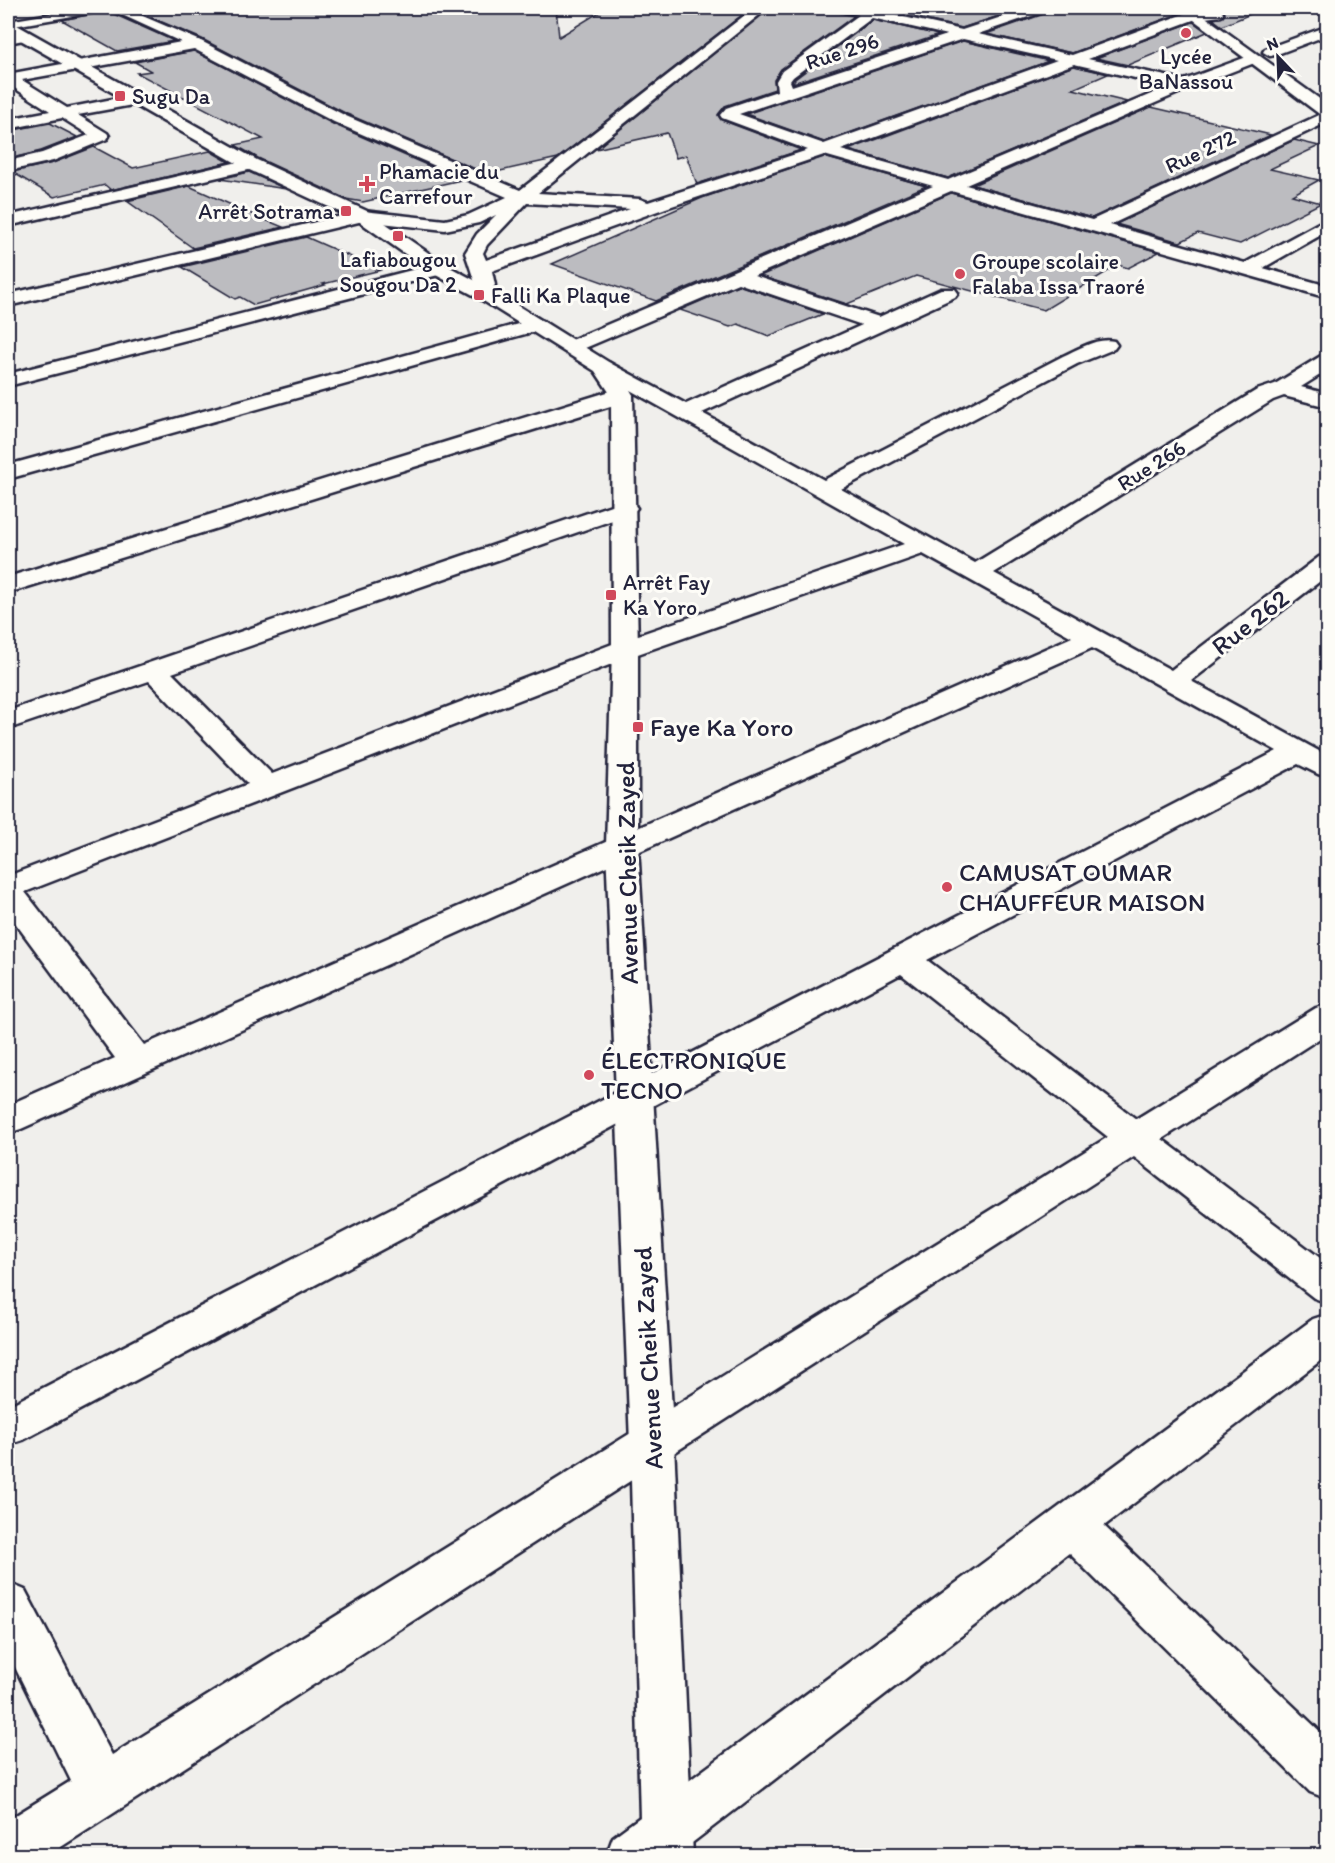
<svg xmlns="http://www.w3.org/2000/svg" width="1335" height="1863" font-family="Itim,sans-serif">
  <rect width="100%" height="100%" fill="#f0efec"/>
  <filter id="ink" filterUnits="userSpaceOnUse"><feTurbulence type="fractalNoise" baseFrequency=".0167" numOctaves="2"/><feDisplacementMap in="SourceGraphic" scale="12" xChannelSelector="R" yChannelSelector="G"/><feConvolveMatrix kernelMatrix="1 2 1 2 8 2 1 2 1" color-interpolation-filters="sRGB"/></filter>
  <g filter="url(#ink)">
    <g fill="#bcbcc0" stroke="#22223b" stroke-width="1.5">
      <polygon points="129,8 556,8 559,37 606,8 751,8 558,158 487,174 347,114 202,39"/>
      <polygon points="770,8 838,8 841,13 854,16 781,69 774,80 775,89 725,106 718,115 721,120 801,150 697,184 686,155 676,158 667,133 596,149"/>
      <polygon points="871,8 1023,8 962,28"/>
      <polygon points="1049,8 1176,8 1181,13 1072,53 986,34 1047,13"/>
      <polygon points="1196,8 1265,8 1222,26 1213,19 1223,17 1225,14 1223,9"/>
      <polygon points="107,11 174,41 117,51 62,20"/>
      <polygon points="873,20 939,35 793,83 795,79"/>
      <polygon points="1193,22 1207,32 1128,65 1096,58"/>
      <polygon points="963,41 1049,61 824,142 746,114"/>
      <polygon points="194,51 333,124 461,180 363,202 346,199 258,158 235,145 263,139 137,73 151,71 135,62"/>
      <polygon points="1074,66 1108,74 1073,89 1127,102 948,178 848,150"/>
      <polygon points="1151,107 1271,135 1092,218 973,185"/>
      <polygon points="50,123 77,137 41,151 8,159 8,131"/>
      <polygon points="1294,140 1319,146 1270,169 1319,180 1292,195 1321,203 1240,244 1198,233 1180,242 1116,224"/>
      <polygon points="94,147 133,168 210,151 229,162 111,190 105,185 54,197 12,172 53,163"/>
      <polygon points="824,157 926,186 656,301 552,264 702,198"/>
      <polygon points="249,172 286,189 220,179"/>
      <polygon points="189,186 263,219 283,227 193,248 127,201"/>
      <polygon points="951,193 1159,252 1128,268 1118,265 1044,310 916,276 847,304 760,276"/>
      <polygon points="306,237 381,270 323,284 325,285 254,305 240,297 235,299 182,267"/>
      <polygon points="738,285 823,314 769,336 738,324 730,327 680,310"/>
    </g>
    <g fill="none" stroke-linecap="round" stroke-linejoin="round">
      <defs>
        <polygon id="lane" points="86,8 107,8 102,11 8,27 8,21"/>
        <g id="street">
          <path d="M107,8H124L201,41L346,116L520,190L754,8H768L538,193L640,199L648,202L808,150L722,118L720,115L726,108L777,91L776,81L782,71L859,15L841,11L840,8H863L962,30L1029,8H1047L1046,11L978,34L1072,55L1189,12L1221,10L1223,13L1221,16L1196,19L1088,59L1184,80L1252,55L1259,59L1257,62L1190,88L966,185L1092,220L1328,111V122L1110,225L1245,263L1328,218V231L1263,268L1328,286V298L951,191L754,276L879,317L941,289H955L958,293L955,297L702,413L824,480L1063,356C1078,349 1098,337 1114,341L1117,345L1114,349L1077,364L841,489L975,563L1257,390L1275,384L1321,356L1328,354V370L1301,387L1328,394V407L1284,396L1273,400L994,573L1171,670L1319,557L1328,555V575L1191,681L1328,756V777L1318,774L1298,764L927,960L1136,1119L1316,1008L1328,1004V1033L1162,1139L1328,1264V1303L1314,1298L1134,1157L47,1856H8V1820L71,1781L8,1653V1583L25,1590L112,1755L1108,1137L901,974L23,1440L8,1445V1406L1277,751L1092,648L21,1129L8,1133V1105L115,1058L8,913V876L248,784L149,681L8,729V711L617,503L625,501L633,503L637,508L633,513L172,673L272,774L615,643L904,544L630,390L633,395L630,400L8,593V577L614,390L622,389L629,390L596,371L592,367L596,363L603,361L610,363L686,404L862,325L738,283L578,351L571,353L564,351L561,347L564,343L933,186L824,155L666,208L492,271L495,285L492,289H478C474,282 469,263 465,253L477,234L496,215L479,223L445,230L363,221L8,306V294L363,211L445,220L468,215L507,197L334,122L194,49L22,80L67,108L138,94L146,99L138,104L78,115L107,133L109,136L107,139L53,161L8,171V161L42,153L89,135L62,118L8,129V119L50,111L8,84V74L181,42ZM872,18L947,35L792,86L790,81L793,77ZM963,39L1057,60L824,144L739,114ZM1074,64L1170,86L948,180L841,150ZM527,203L630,209L486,260L483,253L487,245ZM923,554L1072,637L144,1045L25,892L635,655Z"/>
          <polygon points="1328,26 1328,35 1275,55 1270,56 1263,52 1265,49"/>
          <polygon points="24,32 31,36 29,39 8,43 8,35"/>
          <polygon points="251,159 259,164 257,168 8,226 8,216"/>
          <polygon points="439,263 446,265 448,269 446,273 8,386 8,374"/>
          <polygon points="536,319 543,321 546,325 543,329 8,479 8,465"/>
          <polygon points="1328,1314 1328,1355 1104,1526 1328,1739 1328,1799 1310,1792 1069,1553 675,1856 606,1856 613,1837 1313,1319"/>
        </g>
        <g id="secondary">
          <polygon points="1178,8 1193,8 1328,105 1328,118 1322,116"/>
          <polygon points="8,20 257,160 369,212 446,265 491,289 610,363 633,395 638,649 638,846 674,1443 693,1856 641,1856 630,1443 606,846 612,649 611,395 595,371 477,297 432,273 357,220 245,168 19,39 8,30"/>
        </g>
      </defs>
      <use href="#lane" stroke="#22223b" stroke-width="5"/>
      <use href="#street" stroke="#22223b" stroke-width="5"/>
      <use href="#secondary" stroke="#22223b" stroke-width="5"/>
      <use href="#lane" fill="#fdfcf7" fill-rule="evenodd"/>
      <use href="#street" fill="#fdfcf7" fill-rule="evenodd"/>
      <use href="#secondary" fill="#fdfcf7" fill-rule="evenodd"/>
    </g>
  </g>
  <g fill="#d1495b" stroke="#fdfcf7" stroke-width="2">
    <circle cx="1186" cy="33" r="6"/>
    <rect x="114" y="90" width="12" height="12" rx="3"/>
    <path d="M364 175h6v6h6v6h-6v6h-6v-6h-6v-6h6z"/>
    <rect x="340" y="205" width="12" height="12" rx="3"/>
    <rect x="392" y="230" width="12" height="12" rx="3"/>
    <circle cx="960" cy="274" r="6"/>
    <rect x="473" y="289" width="12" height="12" rx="3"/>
    <rect x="605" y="589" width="12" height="12" rx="3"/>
    <rect x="632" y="721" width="12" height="12" rx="3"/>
    <circle cx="947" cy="887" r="6"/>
    <circle cx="589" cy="1075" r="6"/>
  </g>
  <g text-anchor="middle" stroke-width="6" stroke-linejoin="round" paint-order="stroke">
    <g font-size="22" fill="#22223b" stroke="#fdfcf7">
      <text transform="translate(842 51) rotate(-18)" y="8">Rue 296</text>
      <text transform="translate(1200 151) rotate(-25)" y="8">Rue 272</text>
      <text transform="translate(1151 465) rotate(-32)" y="8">Rue 266</text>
    </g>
    <g font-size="22" fill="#22223b" stroke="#fdfcf7" text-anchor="start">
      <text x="1186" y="64" text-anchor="middle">Lycée<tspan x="1186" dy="25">BaNassou</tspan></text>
      <text x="132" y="104">Sugu Da</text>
      <text x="379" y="179">Phamacie du<tspan x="379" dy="25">Carrefour</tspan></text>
      <text x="334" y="219" text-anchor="end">Arrêt Sotrama</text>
      <text x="398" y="267" text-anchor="middle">Lafiabougou<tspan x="398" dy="25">Sougou Da 2</tspan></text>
      <text x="972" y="269">Groupe scolaire<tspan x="972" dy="25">Falaba Issa Traoré</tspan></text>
      <text x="491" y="303">Falli Ka Plaque</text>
      <text x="623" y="590">Arrêt Fay<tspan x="623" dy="25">Ka Yoro</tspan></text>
    </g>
    <g font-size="26" fill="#22223b" stroke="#fdfcf7">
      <text transform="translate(1250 622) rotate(-38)" y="9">Rue 262</text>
      <text transform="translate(627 873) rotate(-91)" y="9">Avenue Cheik Zayed</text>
      <text transform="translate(648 1358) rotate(-93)" y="9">Avenue Cheik Zayed</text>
    </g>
    <g font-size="26" fill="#22223b" stroke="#fdfcf7" text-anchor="start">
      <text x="650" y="736">Faye Ka Yoro</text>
      <text x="959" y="881">CAMUSAT OUMAR<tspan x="959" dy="30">CHAUFFEUR MAISON</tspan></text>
      <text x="601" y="1069">ÉLECTRONIQUE<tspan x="601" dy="30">TECNO</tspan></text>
    </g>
  </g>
  <rect width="1335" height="1863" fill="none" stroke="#fdfcf7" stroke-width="30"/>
  <rect x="15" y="15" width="1305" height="1833" fill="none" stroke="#22223b" stroke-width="2" filter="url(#ink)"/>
  <g transform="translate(1278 57) rotate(337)" stroke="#fdfcf7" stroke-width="4.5" paint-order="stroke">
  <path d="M0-4.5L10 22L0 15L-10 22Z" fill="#22223b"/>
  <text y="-9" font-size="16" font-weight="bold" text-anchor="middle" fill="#22223b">N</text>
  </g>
</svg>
